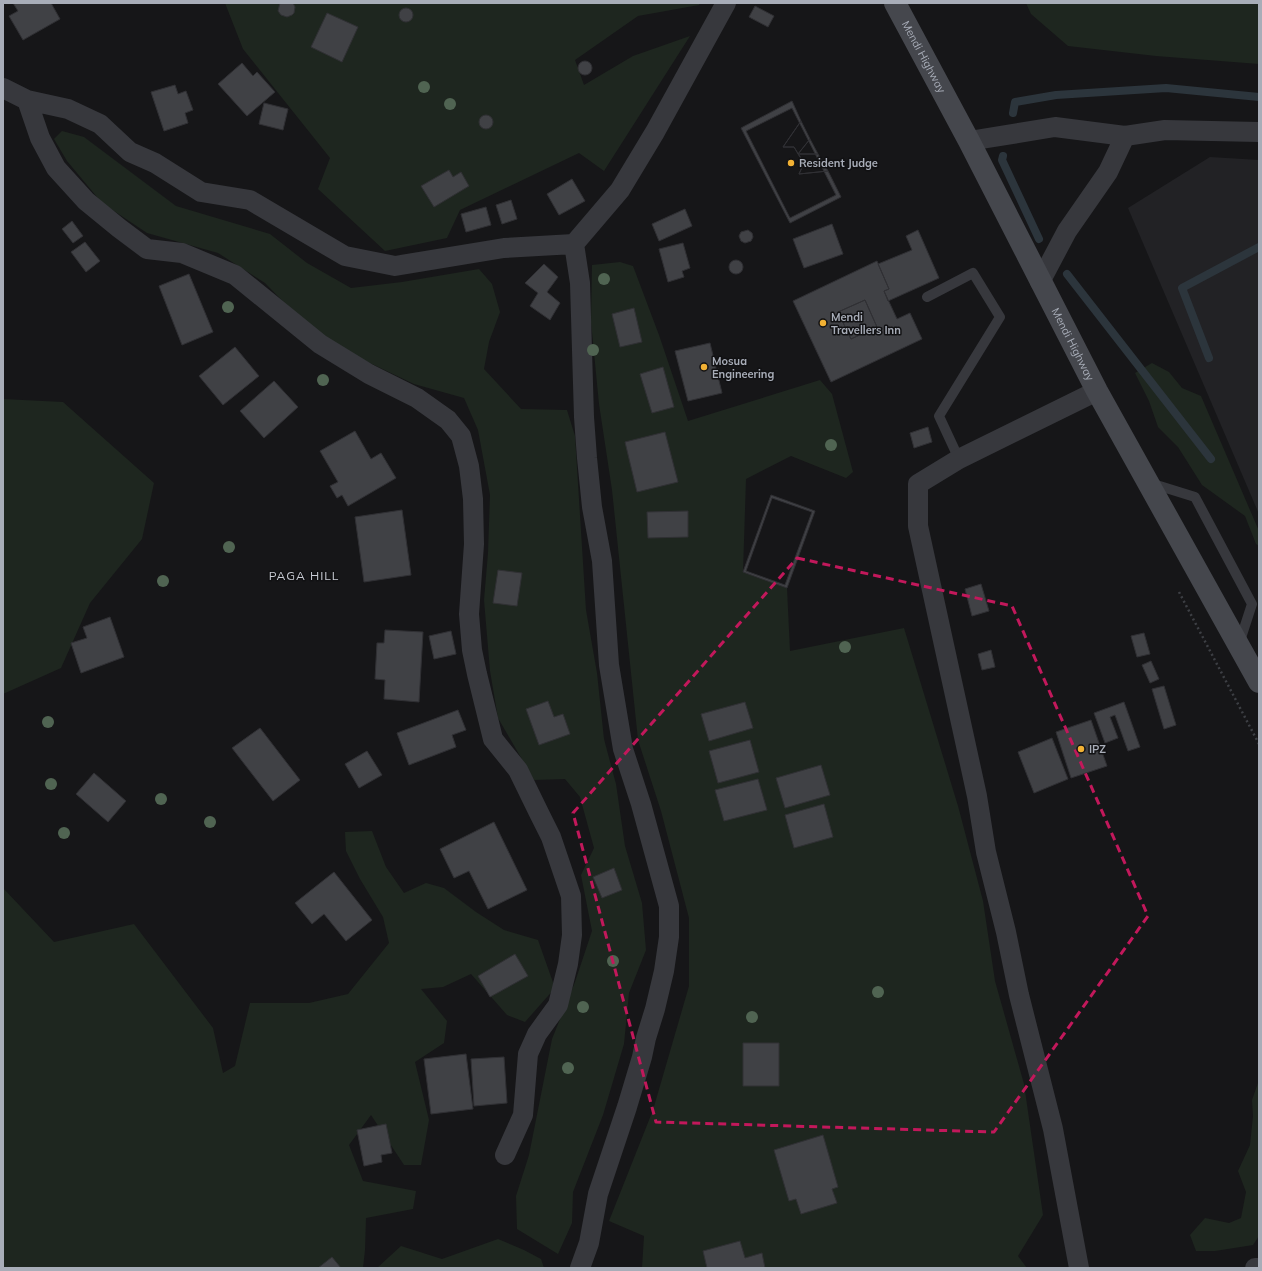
<svg xmlns="http://www.w3.org/2000/svg" width="1262" height="1271" font-family="Mulish,sans-serif">
<style>
.built{fill:#222225}
.green{fill:#1e261f}
.lines{fill:none;stroke-linecap:round;stroke-linejoin:round}
.stream{stroke:#2c353c;stroke-width:8}
.building{fill:#404145;stroke:#303034;fill-rule:evenodd}
.path{stroke:#3d3f44;stroke-width:2.5;stroke-dasharray:2 3;stroke-linecap:butt}
.lane{stroke:#37383d;stroke-width:10}
.street{stroke:#37383d;stroke-width:20}
.secondary{stroke:#45474d;stroke-width:22}
.tree{fill:#506452}
.marked{fill:none;stroke:#c2185b;stroke-width:3;stroke-dasharray:8 5;stroke-linejoin:round}
.poi-dot{fill:#f2b134;stroke:#111113;stroke-width:1.5}
.labels{text-anchor:middle;dominant-baseline:central;stroke-width:3;stroke-linejoin:round;paint-order:stroke}
.street-label{font-size:11px;fill:#a8adb8;stroke:#111113}
.poi-label{font-size:11px;font-weight:bold;fill:#a8adb8;stroke:#111113;text-anchor:start}
.neighbourhood-label{font-size:12px;letter-spacing:1px;fill:#c9ccd4;stroke:#111113}
</style>
<rect width="100%" height="100%" fill="#161618"/>
<path class="built" d="M1210,157L1259,160V514L1128,208Z"/>
<path class="green" d="M225,3H700L699,5L638,16L575,60L584,85L633,56L690,36L604,171L579,153L460,210L447,238L385,251L318,189L330,158L243,49Z
M1026,3H1259V64L1156,56L1068,46L1031,14Z
M62,131L84,137L176,206L270,234L307,263L351,288L402,282L479,269L492,284L500,312L489,342L484,369L521,409L567,410L575,436L586,610L597,673L604,739L616,784L625,846L642,903L646,950L629,993L624,1044L603,1115L573,1192L572,1223L558,1254L517,1229L516,1196L529,1155L552,1039L575,982L592,931L581,875L594,848L580,797L565,779L534,780L498,718L490,671L484,600L488,553L490,495L478,430L464,398L414,384L351,354L306,325L265,283L218,253L147,233L102,203L67,161L54,139Z
M620,262L633,266L659,335L688,421L820,380L832,394L853,472L846,478L791,456L746,479L743,572L787,588L790,651L904,628L958,806L983,901L995,981L1024,1084L1043,1215L1018,1256L1027,1268H642L644,1236L609,1221L653,1110L689,986V918L661,811L638,740L612,490L599,404L591,322L592,265Z
M1152,363L1169,372L1182,388L1201,396L1259,531V546L1256,544L1245,516L1202,485L1178,447L1158,427L1149,401L1135,373Z
M3,399L63,402L154,483L142,539L90,603L61,668L3,694Z
M372,831L386,867L404,893L426,883L444,888L476,912L504,930L538,940L555,988L525,1022L507,1015L471,974L443,987L421,989L447,1021L444,1043L415,1062L429,1120L421,1165H404L371,1115L349,1145L363,1181L416,1191L413,1209L366,1218L365,1250L363,1268H3V888L54,942L134,924L213,1028L223,1073L235,1066L250,1003H309L348,994L389,943L383,917L360,879L346,851L345,832Z
M1259,1080V1236L1253,1245L1215,1251H1196L1190,1235L1205,1218L1229,1223L1241,1218L1246,1192L1238,1171L1250,1145L1253,1116L1252,1100Z
M498,1239L524,1250L541,1259L544,1268H377L401,1246L442,1259Z"/>
<g class="lines">
<path class="stream" d="M1013,113L1015,102L1056,95L1166,88L1259,97
M1003,156L1002,160L1039,239
M1067,274L1211,459
M1209,358L1182,288L1259,247"/>
</g>
<path class="building" d="M13,3H51L60,19L23,40L9,16L18,11Z
M280,3H293L295,7L294,13L292,15L287,17L281,15L278,11Z
M755,6L774,16L768,27L749,17Z
M399 15a7 7 0 1 1 14 0a7 7 0 1 1-14 0Z
M327,13L358,27L342,62L311,47Z
M578 68a7 7 0 1 1 14 0a7 7 0 1 1-14 0Z
M242,63L253,76L257,72L275,92L247,116L218,84Z
M175,85L178,94L186,91L193,110L185,113L188,123L164,131L151,92Z
M792,101L801,121L783,147H794L804,163L799,174L828,171L841,197L790,223L741,128Z
M264,103L288,109L283,130L259,124Z
M792,108L836,195L790,218L746,131Z
M479 122a7 7 0 1 1 14 0a7 7 0 1 1-14 0Z
M801,121L810,139L798,154L794,147H783Z
M810,139L818,154H798Z
M798,154H818L828,171L799,174L804,163Z
M449,170L453,177L461,172L469,186L434,207L421,186Z
M572,179L585,201L559,215L547,194Z
M511,200L517,219L502,224L496,205Z
M486,207L491,225L466,232L461,214Z
M685,209L692,226L659,241L652,224Z
M72,221L83,236L73,243L62,229Z
M832,224L843,254L804,268L793,239Z
M748,230L752,233L753,237L751,241L745,243L741,241L739,236L741,232Z
M918,230L939,278L888,301L884,291L889,289L878,264L912,250L906,236Z
M85,242L100,261L86,272L71,252Z
M683,243L690,268L682,271L684,277L668,282L659,249Z
M729 267a7 7 0 1 1 14 0a7 7 0 1 1-14 0Z
M877,261L889,289L884,291L897,319L910,313L922,339L831,382L793,301ZM865,300L877,327L851,339L838,312Z
M544,264L558,277L547,292L560,303L550,320L530,306L538,293L525,283Z
M189,274L213,332L182,345L159,286Z
M865,300L877,327L851,339L838,312Z
M634,308L642,342L620,347L612,314Z
M710,343L722,393L688,401L675,351Z
M235,347L259,376L223,405L199,376Z
M663,367L674,407L652,413L640,374Z
M274,381L298,407L264,438L240,411Z
M928,427L932,442L914,448L910,433Z
M355,431L371,459L381,453L396,478L348,506L342,495L337,498L330,486L338,482L320,451Z
M665,432L678,482L637,492L625,442Z
M771,495L815,511L787,588L743,572Z
M772,498L812,512L785,585L746,571Z
M402,510L411,575L364,582L355,517Z
M688,511V537L648,538L647,512Z
M498,570L522,573L517,606L493,603Z
M981,584L989,611L972,616L965,589Z
M110,617L124,657L81,673L71,643L87,638L83,627Z
M385,630L423,632L419,702L384,699L385,680L375,679L377,643H384Z
M451,631L456,654L434,659L429,636Z
M1144,633L1150,654L1137,657L1131,636Z
M991,650L995,667L982,670L978,654Z
M1151,661L1159,679L1150,683L1142,665Z
M1164,686L1176,725L1164,729L1152,689Z
M548,701L554,717L563,714L570,734L539,745L526,709Z
M745,702L753,728L709,741L701,714Z
M1124,702L1140,747L1128,751L1115,715L1110,717L1118,738L1105,743L1094,713Z
M458,710L466,730L452,735L456,747L409,765L397,733Z
M1091,720L1107,766L1071,778L1056,732Z
M260,728L300,780L273,801L232,748Z
M1052,738L1068,779L1034,793L1018,752Z
M750,740L759,772L718,783L709,751Z
M367,751L382,775L359,788L345,764Z
M821,765L830,795L785,808L776,778Z
M94,773L126,801L108,822L76,794Z
M758,779L767,810L724,821L715,790Z
M824,804L833,837L794,848L785,815Z
M494,822L527,890L488,909L469,871L454,878L440,849Z
M614,868L622,890L602,898L593,877Z
M334,872L372,920L346,941L324,914L312,924L295,903Z
M515,954L528,976L490,997L478,976Z
M743,1043H779V1086H743Z
M466,1054L473,1109L431,1114L424,1059Z
M504,1057L507,1103L474,1106L471,1059Z
M386,1124L392,1153L381,1155L382,1162L364,1166L357,1130Z
M823,1135L838,1187L832,1189L837,1203L801,1214L796,1199L789,1201L774,1150Z
M740,1241L745,1258L762,1253L765,1268H707L703,1251Z
M332,1257L341,1268H318Z"/>
<g class="lines">
<path class="path" d="M716,364L719,374
M1179,592L1259,744"/>
<path class="lane" d="M927,297L973,273L1000,317L939,416L959,459
M1150,483L1195,497L1252,604L1239,644"/>
<path class="street" d="M3,88L27,100L68,109L100,124L130,152L155,163L201,192L250,200L345,256L395,266L504,248L574,244L620,190L655,132L726,3
M27,100L40,138L56,168L86,201L119,228L147,249L182,253L235,275L320,344L369,374L417,398L448,420L461,436L469,466L473,499L474,544L469,614L472,650L477,674L493,739L518,770L539,813L551,837L571,896L572,935L568,964L558,1005L537,1034L528,1054L523,1115L505,1155
M969,141L1055,127L1125,136L1165,130L1259,132
M574,244L580,283L584,417L587,458L592,507L602,561L609,665L623,749L641,804L669,906V937L664,971L655,1009L646,1038L642,1057L627,1107L598,1194L589,1243L580,1268
M1040,282L1067,231L1108,172L1125,136
M1079,1268L1053,1129L1019,995L1006,932L986,852L977,796L918,526V484L959,459L1097,391
M1255,1268H1259"/>
<path class="secondary" id="s1" d="M895,3L969,141L1097,391L1259,682"/>
</g>
<g class="tree">
<circle cx="424" cy="87" r="6"/>
<circle cx="450" cy="104" r="6"/>
<circle cx="604" cy="279" r="6"/>
<circle cx="228" cy="307" r="6"/>
<circle cx="593" cy="350" r="6"/>
<circle cx="323" cy="380" r="6"/>
<circle cx="831" cy="445" r="6"/>
<circle cx="229" cy="547" r="6"/>
<circle cx="163" cy="581" r="6"/>
<circle cx="845" cy="647" r="6"/>
<circle cx="48" cy="722" r="6"/>
<circle cx="51" cy="784" r="6"/>
<circle cx="161" cy="799" r="6"/>
<circle cx="210" cy="822" r="6"/>
<circle cx="64" cy="833" r="6"/>
<circle cx="613" cy="961" r="6"/>
<circle cx="878" cy="992" r="6"/>
<circle cx="583" cy="1007" r="6"/>
<circle cx="752" cy="1017" r="6"/>
<circle cx="568" cy="1068" r="6"/>
</g>
<path class="marked" d="M797,558L1012,606L1148,916L994,1132L656,1122L573,813Z"/>
<g class="poi-dot">
<circle cx="791" cy="163" r="4"/>
<circle cx="823" cy="323" r="4"/>
<circle cx="704" cy="367" r="4"/>
<circle cx="1081" cy="749" r="4"/>
</g>
<g class="labels">
<g class="street-label">
<text stroke="none"><textPath href="#s1" startOffset="61">Mendi Highway</textPath></text>
<text stroke="none"><textPath href="#s1" startOffset="385">Mendi Highway</textPath></text>
</g>
<g class="poi-label">
<text x="799" y="163">Resident Judge</text>
<text x="831" y="317">Mendi<tspan x="831" dy="13">Travellers Inn</tspan></text>
<text x="712" y="361">Mosua<tspan x="712" dy="13">Engineering</tspan></text>
<text x="1089" y="749">IPZ</text>
</g>
<g class="neighbourhood-label">
<text x="304" y="575">PAGA HILL</text>
</g>
</g>
<rect width="1262" height="1271" fill="none" stroke="#a8adb8" stroke-width="8"/>
</svg>
